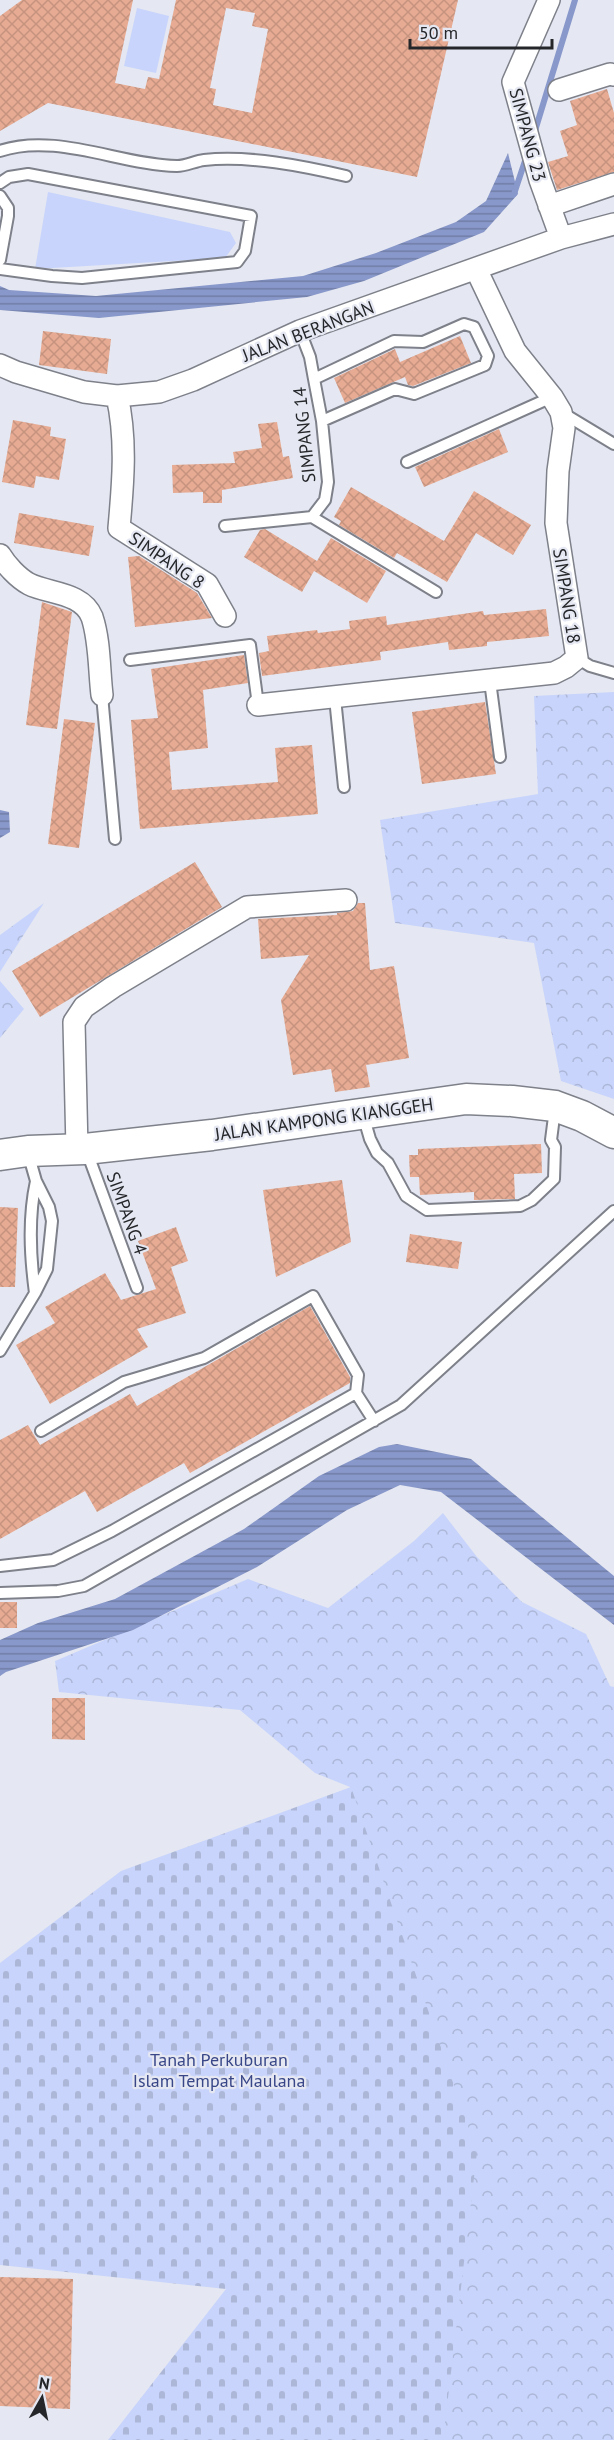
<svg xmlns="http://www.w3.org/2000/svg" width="614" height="2440" font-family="'PT Sans',sans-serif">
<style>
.forest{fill:url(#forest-crowns)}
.cemetery{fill:url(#cemetery-stones)}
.park{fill:#c8d4fb}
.water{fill:url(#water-rules)}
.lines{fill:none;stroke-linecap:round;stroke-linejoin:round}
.stream{stroke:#8998cb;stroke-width:6}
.building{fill:url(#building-cross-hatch);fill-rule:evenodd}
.lane-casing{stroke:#7e818a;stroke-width:14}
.street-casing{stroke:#7e818a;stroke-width:24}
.secondary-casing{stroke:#7e818a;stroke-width:33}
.lane{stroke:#fff;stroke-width:10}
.street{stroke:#fff;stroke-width:21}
.secondary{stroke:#fff;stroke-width:30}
.labels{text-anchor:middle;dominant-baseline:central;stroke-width:4.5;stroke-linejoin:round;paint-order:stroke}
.street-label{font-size:18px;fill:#25262a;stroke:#e5e8f2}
.park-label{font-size:18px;fill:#394788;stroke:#e5e8f2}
</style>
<defs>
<pattern id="forest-crowns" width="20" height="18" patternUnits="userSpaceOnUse" patternTransform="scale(1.5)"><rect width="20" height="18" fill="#c8d4fb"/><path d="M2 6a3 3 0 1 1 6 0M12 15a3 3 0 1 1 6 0" fill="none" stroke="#acb6d7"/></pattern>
<pattern id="cemetery-stones" width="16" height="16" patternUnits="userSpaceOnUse" patternTransform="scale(1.5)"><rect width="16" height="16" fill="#c8d4fb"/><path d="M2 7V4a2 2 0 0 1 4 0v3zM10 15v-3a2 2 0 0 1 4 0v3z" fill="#acb6d7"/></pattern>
<pattern id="water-rules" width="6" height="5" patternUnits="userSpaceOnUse" patternTransform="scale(1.5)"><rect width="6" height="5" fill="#8998cb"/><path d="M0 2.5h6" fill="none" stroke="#707ca5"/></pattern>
<pattern id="building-cross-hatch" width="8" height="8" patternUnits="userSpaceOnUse" patternTransform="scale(1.5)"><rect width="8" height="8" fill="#e7ab93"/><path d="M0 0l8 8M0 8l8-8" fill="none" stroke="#c6937f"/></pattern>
</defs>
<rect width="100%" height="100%" fill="#e5e8f2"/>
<path class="forest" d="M614,692V1099L561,1081L534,943L395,923L380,820L538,794L534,696Z
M44,903L0,972V935Z
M0,981L24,1009L0,1038Z
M443,1513L477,1557L522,1602L586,1634L610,1686L614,1687V2440H149L330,2336L350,1787L315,1773L240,1710L59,1692L55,1661L248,1579L328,1608L414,1541Z"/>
<path class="cemetery" d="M351,1787L477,2152L443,2440H108L226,2289L0,2265V1963L121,1871Z"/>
<path class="park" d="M137,8L169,16L156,73L124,66Z
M48,192L230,232L236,243L225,258L35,269Z"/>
<path class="water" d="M508,153L518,194L484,232L364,281L307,297L99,318L0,310V286L9,290L96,296L303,276L376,253L456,222L486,201Z
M0,810L9,812L10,832L0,838Z
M397,1444L471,1459L614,1576V1625L441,1492L400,1485L347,1510L257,1567L133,1630L6,1672L0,1676V1640L38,1623L115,1599L244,1529L319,1476L379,1447Z"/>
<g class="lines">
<path class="stream" d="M534,134L575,0
M514,194L527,155"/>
</g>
<path class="building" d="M22,0H133L115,83L145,89L148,77L159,79L176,0H458L417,177L48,103L0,131V16ZM226,8L255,13L252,26L268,29L252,113L213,105L216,89L210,88Z
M607,89L614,113V172L557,190L548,162L568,156L560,131L577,125L570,101Z
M43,331L111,339L107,374L39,365Z
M460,336L471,363L413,386L408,385L405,377L345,403L334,378L395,349L400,362Z
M13,420L51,427L50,436L66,439L59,480L36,476L34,488L2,482Z
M277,422L283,457L289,456L293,478L222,490V503H203V492L173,493L172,465L235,463L233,452L262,448L258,424Z
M499,429L508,452L424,487L415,467Z
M351,487L444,541L474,491L531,525L513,555L476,533L447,582L397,553L394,558L339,525L341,521L334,517Z
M19,513L94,526L89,556L14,543Z
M265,529L317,561L331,538L386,571L367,603L314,571L302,592L244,557L260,530Z
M139,556L197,593L212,618L135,627L128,557Z
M42,602L72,612L57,729L26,725Z
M546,609L549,636L487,642V646L449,650L448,642L380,652L381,660L262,676L259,653L269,651L267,636L317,630L318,633L350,629L349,621L386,616L387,625L483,611L484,615Z
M244,655L248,683L203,690L208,748L169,752L172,790L278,782L275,748L312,745L318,814L140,829L131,720L158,718L151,669Z
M485,702L496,774L422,784L412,712Z
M64,719L95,723L79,848L48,844Z
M195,862L222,907L40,1017L12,971Z
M358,903H365L370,970L394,966L409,1058L366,1065L370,1087L335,1092L331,1069L293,1075L281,1000L309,955L261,959L258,919L337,915V913L353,911Z
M541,1144L542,1173L514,1174L515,1199L474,1200V1192L420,1195L419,1177H410L409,1155H418V1149Z
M342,1180L351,1242L276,1277L263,1190Z
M0,1207L18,1208L15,1287H0Z
M176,1227L188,1261L171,1267L186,1313L137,1329L148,1347L50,1404L16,1345L55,1323L45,1307L105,1273L121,1300L156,1289L138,1241Z
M410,1234L462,1242L458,1269L406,1262Z
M310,1306L350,1377V1383L190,1473L184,1463L97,1512L85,1491L0,1539V1440L28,1425L40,1445L130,1394L137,1406Z
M0,1602H17V1628H0Z
M52,1698H85V1740L52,1739Z
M0,2277L73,2279L70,2409L0,2406Z"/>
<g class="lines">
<defs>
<path id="lane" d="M0,151C55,132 121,165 177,166C186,166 195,161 204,160C248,155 303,166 346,176
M0,183L9,177L28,174L251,216L245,251L237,262L82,278L52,276L0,269
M0,196L8,208V216L0,260
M314,379L394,341L423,342L464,324L474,327L488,356L485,365L414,394L395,389L322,421
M561,412L614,444
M407,462L552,397
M312,517L436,592
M225,526L312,517L325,500L328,482L322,421L314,379L310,357L300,331
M577,658L590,666L614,673
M130,660L250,645L258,705
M490,681L500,757
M102,695L115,839
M335,698L344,787
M363,1115L370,1139L377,1153L388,1163L406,1196L427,1210L520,1206L532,1200L554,1179L555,1147L551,1140L555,1109
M87,1152L137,1288
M35,1293C30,1255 28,1218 36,1181
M0,1351L35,1293L47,1269L52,1221L49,1207L36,1181L28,1153
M41,1431L124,1382L204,1358L313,1296L358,1375L356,1393L374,1421
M0,1566L53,1560L112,1531L356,1393
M0,1593L58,1591L84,1586L401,1405L614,1211"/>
<path id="street" d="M549,0L513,82L540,180L561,238
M559,90L610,74L614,75
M549,206L614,184
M0,365L16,372L84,392L117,396L159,392L193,380L300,331L561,238L614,224
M117,396C127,439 123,484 119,528L207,584L225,616
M0,555C6,565 18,578 29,584C49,594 82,592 92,617C100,641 99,670 102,695
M258,705L554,673L566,667L577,658L556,523L558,471L564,428L561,412L552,397L515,351L476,269
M77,1149L74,1022L84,1007L113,987L247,907L346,900"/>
<path id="secondary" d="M0,1155L28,1151L85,1149L212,1135L466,1099L512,1101L555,1106L582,1116L614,1133"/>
</defs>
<use href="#lane" class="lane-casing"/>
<use href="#street" class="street-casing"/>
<use href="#secondary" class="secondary-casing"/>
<use href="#lane" class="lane"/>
<use href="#street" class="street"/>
<use href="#secondary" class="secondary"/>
</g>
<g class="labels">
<g class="street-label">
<text transform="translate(528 135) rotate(75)">SIMPANG 23</text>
<text transform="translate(308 331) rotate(-21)">JALAN BERANGAN</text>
<text transform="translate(304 435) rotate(-96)">SIMPANG 14</text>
<text transform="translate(167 560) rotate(34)">SIMPANG 8</text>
<text transform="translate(567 596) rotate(81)">SIMPANG 18</text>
<text transform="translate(324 1119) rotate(-8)">JALAN KAMPONG KIANGGEH</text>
<text transform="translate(127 1213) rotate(70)">SIMPANG 4</text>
</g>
<g class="park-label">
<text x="219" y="2059">Tanah Perkuburan<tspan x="219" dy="21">Islam Tempat Maulana</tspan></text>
</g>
</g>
<g transform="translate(42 2398) rotate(9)" stroke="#e5e8f2" stroke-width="4.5" paint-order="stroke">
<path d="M0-4.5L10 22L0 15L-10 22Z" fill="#25262a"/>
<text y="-9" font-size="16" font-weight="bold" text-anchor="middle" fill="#25262a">N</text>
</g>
<path d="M410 39v9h142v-9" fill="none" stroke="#25262a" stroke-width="3"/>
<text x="419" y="39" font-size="18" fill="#25262a" stroke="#e5e8f2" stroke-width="4.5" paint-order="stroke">50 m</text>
</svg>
